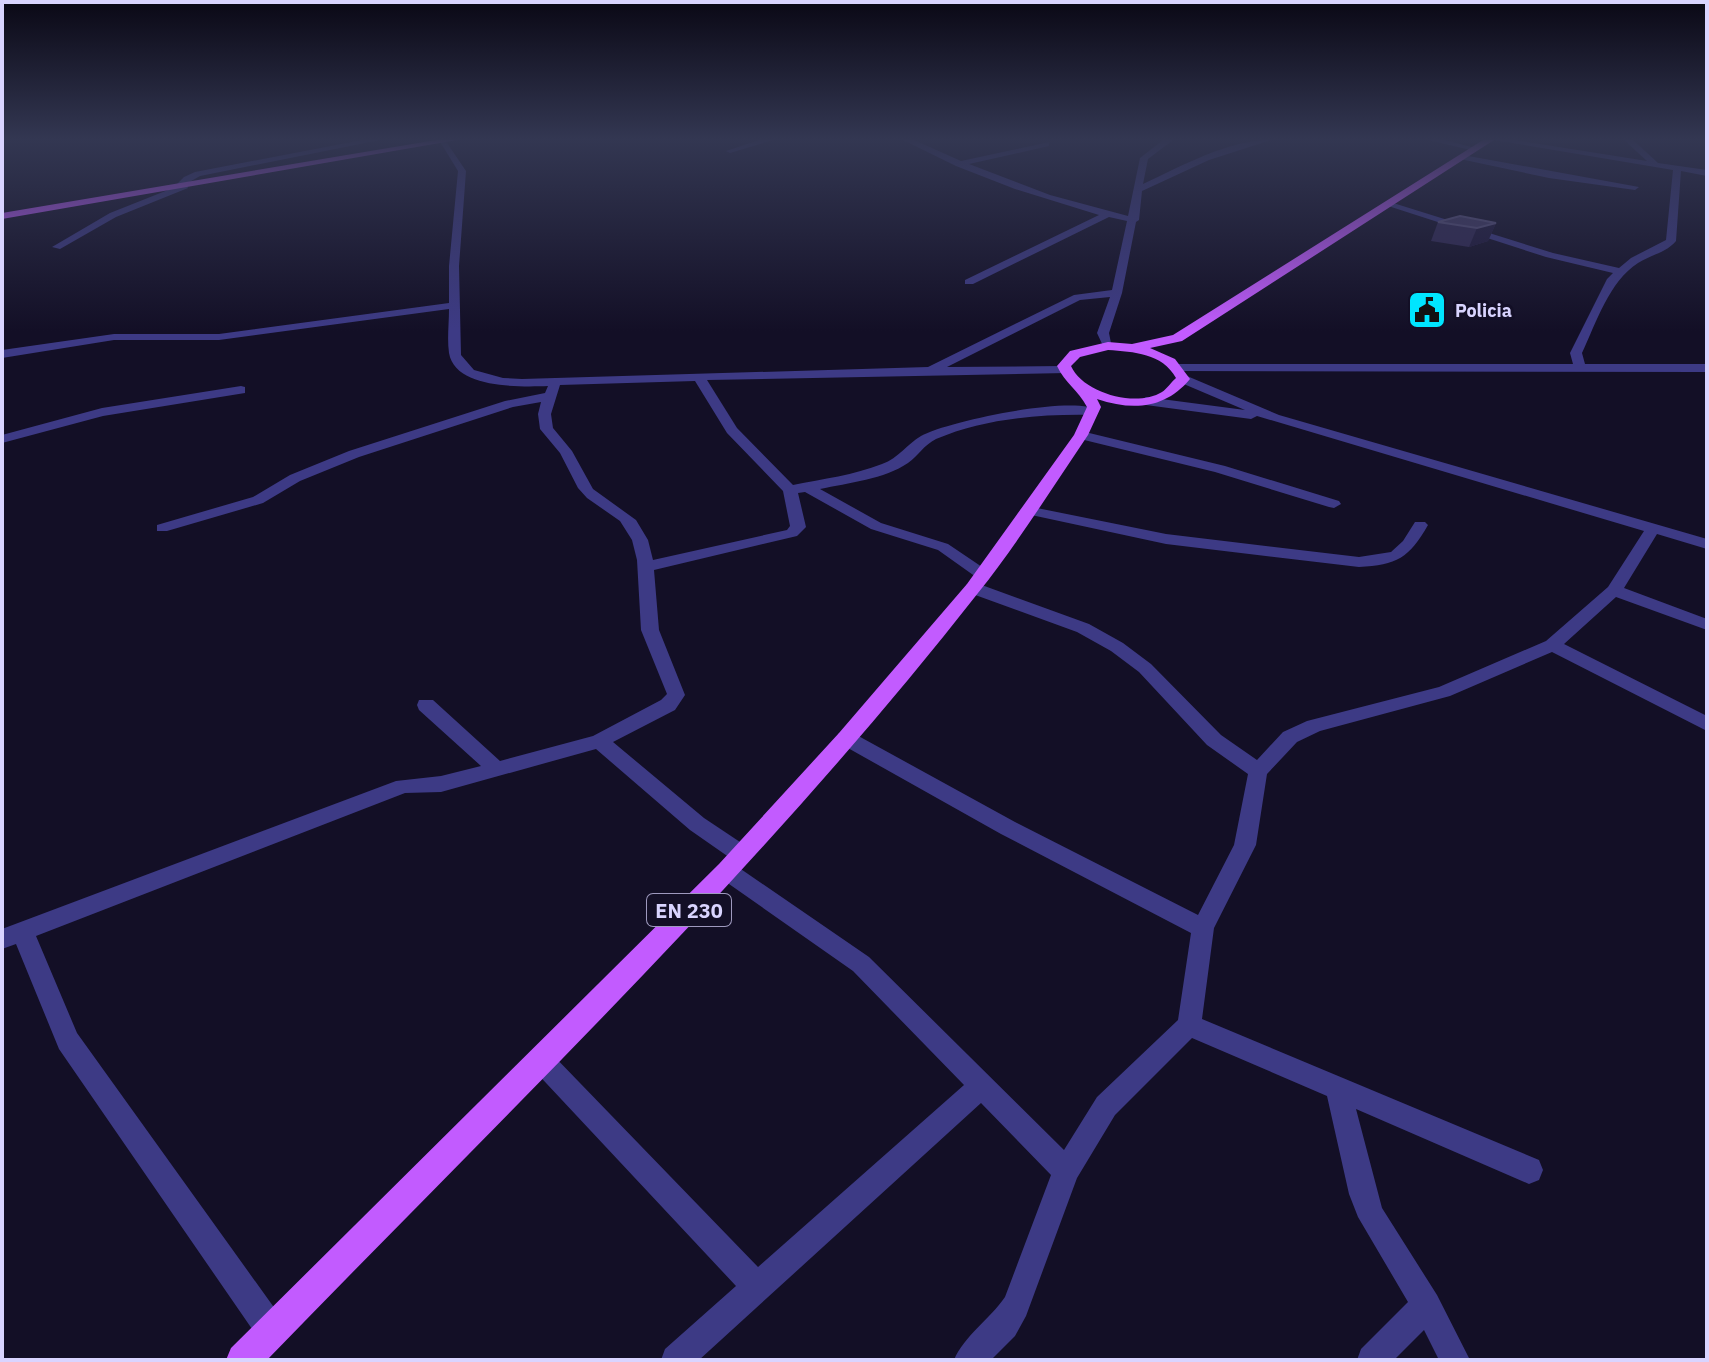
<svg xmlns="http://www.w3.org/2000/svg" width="1709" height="1362" font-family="'IBM Plex Sans',sans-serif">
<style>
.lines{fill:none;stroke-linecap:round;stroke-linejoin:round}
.minor{fill:#3d3a85;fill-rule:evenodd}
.major{fill:#c25bff;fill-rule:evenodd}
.wall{fill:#312854}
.shaded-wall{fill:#1d163a}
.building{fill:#433a66;stroke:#5a527e;stroke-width:2}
.labels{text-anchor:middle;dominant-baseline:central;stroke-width:6;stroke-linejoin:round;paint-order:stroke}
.far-poi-label{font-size:18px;font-weight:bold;fill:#d9d4ff;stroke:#130f26;text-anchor:start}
.shield{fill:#130f26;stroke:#9e99be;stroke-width:2}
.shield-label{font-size:20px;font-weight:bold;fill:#d9d4ff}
</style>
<rect width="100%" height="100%" fill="#130f26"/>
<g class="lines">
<path class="minor" d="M362,140H380L200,176L186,184L188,188L116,217L60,249L52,247L110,213L173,188L184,177L195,172Z
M439,140H445L466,171L459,266L461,355L474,370L503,378L522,379L928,367L1074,295L1112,290L1127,221L1109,217L973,284H965V280L1099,215L1015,189L956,166L903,140H914L961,161L1049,142V146L969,164L1050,195L1128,216L1140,158L1163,140H1173L1148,159L1143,184C1182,166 1227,140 1271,140L1209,160L1142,191L1139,220L1136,222L1122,293L1109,333L1112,348H1104L1097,333L1110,297L1080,300L947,367L1063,366L1069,370L1067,373L707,380L737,428L793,485C823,479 854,475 882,464C899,458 907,444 921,436C948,421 1077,394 1099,411L1093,415C1041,414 985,418 936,439C924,445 919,455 908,463C885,479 848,483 820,489L881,523L948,544L988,571L990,574L988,577H976L938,550L871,529L805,492L798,493L806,527L797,536L654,570L659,630L685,695L675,710L613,742L704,818L749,848L752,854L749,860L741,863L733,860L690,830L596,749L441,792L405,793L36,936L77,1033L283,1320L287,1331L283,1342L272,1346L261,1342L59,1049L16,944L2,949V929L396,781L441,776L481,766L419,710L417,705L419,700H433L500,761L593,736L661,700L667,694L641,630L637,560L632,540L620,521L587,498L578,488L560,453L540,429L538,414L541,402L513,407L359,457L300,481L263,503L167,531H157V525L253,497L290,475L349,451L505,401L545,393L548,386C521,387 455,389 449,353C447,339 449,323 449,309L219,340H114L2,358V350L114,334H219L449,303V266L458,171ZM695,381L727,433L783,491L790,526L787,530L653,560L648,540L636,520L593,489L572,451L553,428L551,414L560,385Z
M759,140H773L730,153L726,151Z
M1428,140H1445L1479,149L1475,151Z
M1494,140H1515L1647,161L1624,140H1633L1658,163L1707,170V176L1681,171L1676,241C1666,253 1650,255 1638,263C1609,282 1597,321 1582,353L1585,364H1707V372L1175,371V365L1179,364H1573L1570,353L1607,279L1613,273L1546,257L1382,204L1390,202L1553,253L1619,268L1631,258L1666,240L1673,170Z
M1463,155L1639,187L1635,190L1549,178L1460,159Z
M1179,376H1187L1279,415L1707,539V549L1657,534L1624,588L1707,619V630L1616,597L1564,644L1707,716V731L1552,652L1450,696L1320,731L1297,742L1267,774L1256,845L1214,928L1202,1019L1539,1160L1543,1170L1539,1180L1529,1184L1356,1109L1382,1208L1437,1295L1470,1360H1439L1424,1330L1394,1360H1357L1361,1349L1408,1302L1358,1217L1349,1194L1327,1096L1192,1038L1115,1115L1077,1178L1026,1316L1015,1336L991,1360H954C964,1336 990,1319 1005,1297L1051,1175L981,1103L699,1360H661L665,1349L736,1286L532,1068L528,1060L532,1052L541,1048L550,1052L758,1267L964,1085L853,971L719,877L716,871L719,865L727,862L735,865L869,957L1064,1150L1097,1097L1178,1020L1191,933L1001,834L839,743L836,738L839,733H853L1015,822L1198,915L1234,845L1248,774L1207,745L1139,672L1111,651L1077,632L967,592L965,588L967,584H979L1089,624L1123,643L1151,664L1221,735L1257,760L1283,732L1307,721L1439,687L1546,641L1608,587L1644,531L1257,416L1251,419L1146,405L1140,401L1146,397L1245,410L1179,382Z
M241,386L245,387V393L103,416L2,443V435L102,408Z
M1081,431L1225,466L1339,501L1341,504L1334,508L1329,507L1215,472L1076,438V432Z
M1027,506L1166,534L1359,557L1391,552L1403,541L1415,522H1425L1428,525C1409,558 1397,565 1359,567L1166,544L1022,513L1020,510Z"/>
<path class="major" d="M436,140H457L2,219V213Z
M1483,140H1494L1182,341L1150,348L1175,359L1190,379C1165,409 1133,411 1097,399L1101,407L1088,435C1052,488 1018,543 978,593C763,868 509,1110 267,1360H226L231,1348L719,864L839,733L967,584L1074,435L1087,407C1078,390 1065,383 1057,366L1070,351L1108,342L1132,344L1173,335ZM1108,350C1134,352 1162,353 1176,378C1171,382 1167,389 1162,392C1136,408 1083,393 1071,366L1080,357Z"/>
</g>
<path class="wall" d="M1438,222L1496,223L1488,241L1469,247L1431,241Z"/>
<path class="shaded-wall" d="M1496,223L1488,241L1469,247L1477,228Z"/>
<path class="building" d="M1460,216L1496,223L1477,228L1438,222Z"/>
<linearGradient id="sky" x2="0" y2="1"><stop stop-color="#0a0815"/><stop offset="0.42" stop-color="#333752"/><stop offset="1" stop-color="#333752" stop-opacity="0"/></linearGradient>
<rect width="1709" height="331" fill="url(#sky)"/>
<defs>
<symbol id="civic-square" viewBox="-11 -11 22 22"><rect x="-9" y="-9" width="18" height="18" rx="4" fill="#00e5ff" stroke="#130f26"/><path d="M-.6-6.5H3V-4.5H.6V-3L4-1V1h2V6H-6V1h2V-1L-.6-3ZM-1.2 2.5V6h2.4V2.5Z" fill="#111"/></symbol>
</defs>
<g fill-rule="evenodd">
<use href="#civic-square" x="1405" y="288" width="44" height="44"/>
</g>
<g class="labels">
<g class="far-poi-label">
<text x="1455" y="310">Policia</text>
</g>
<rect class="shield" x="647" y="894" width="84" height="32" rx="6"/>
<g class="shield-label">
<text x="689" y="910">EN 230</text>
</g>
</g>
<rect width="1709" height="1362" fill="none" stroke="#d9d4ff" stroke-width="8"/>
</svg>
